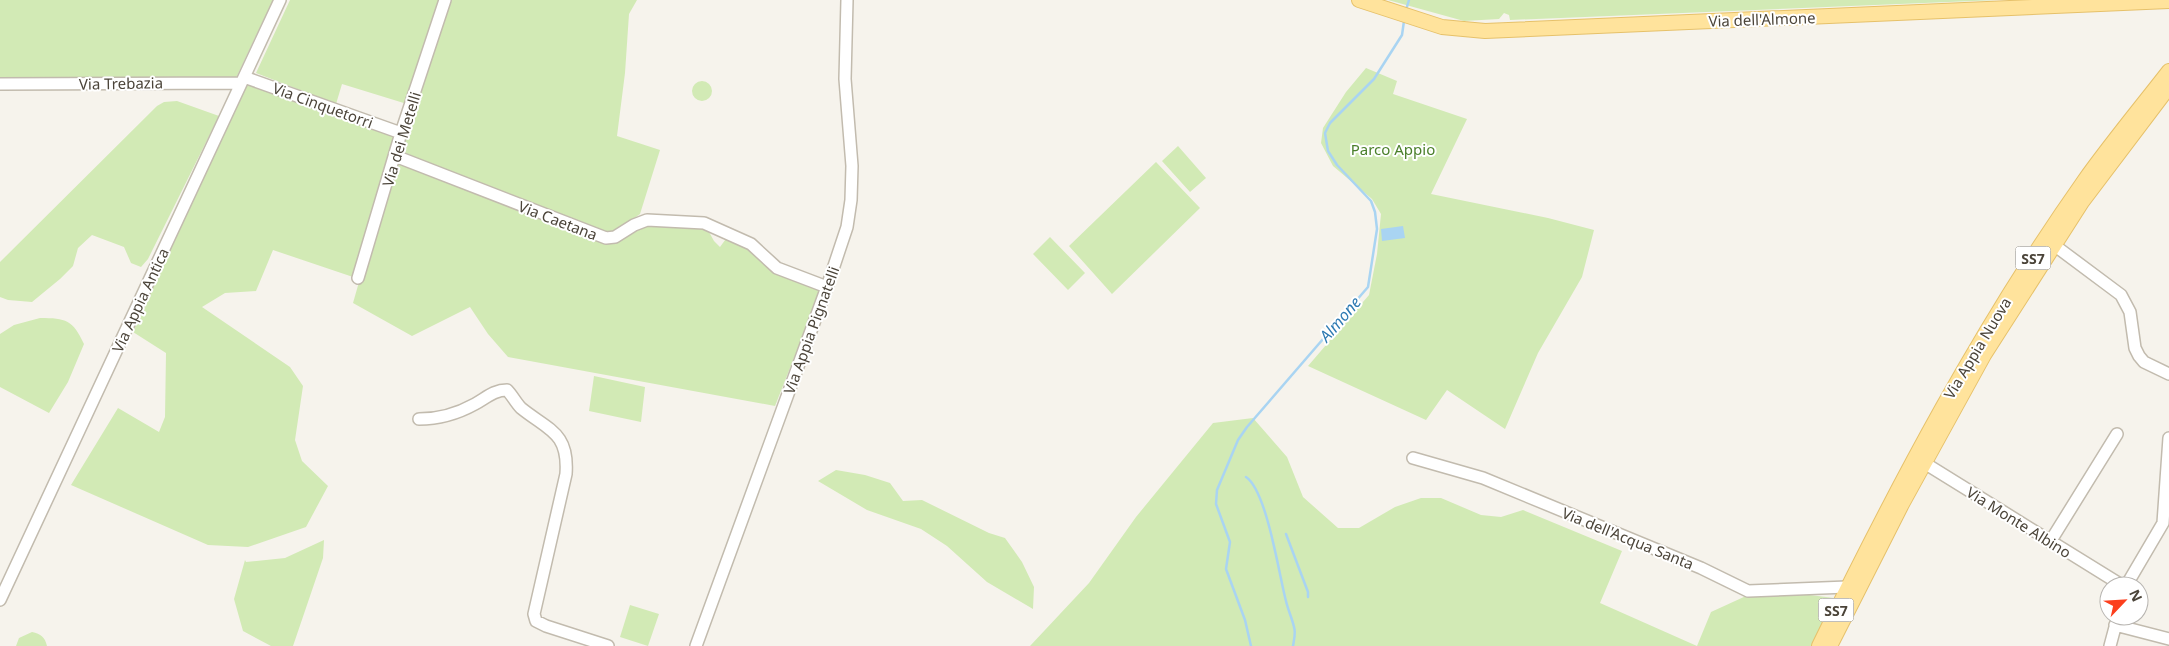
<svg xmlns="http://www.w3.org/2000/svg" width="2169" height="646" font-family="'Noto Sans',sans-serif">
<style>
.green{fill:#d2eab5}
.water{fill:#a9d4f2}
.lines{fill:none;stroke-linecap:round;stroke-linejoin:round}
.stream{stroke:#a9d4f2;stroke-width:2.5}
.minor-casing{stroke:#c2bbae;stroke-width:14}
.major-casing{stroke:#e6c16a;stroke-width:16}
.minor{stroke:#fff;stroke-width:11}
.major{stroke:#ffe39c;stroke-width:14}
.labels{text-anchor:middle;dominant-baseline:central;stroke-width:4;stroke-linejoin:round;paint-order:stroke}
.shield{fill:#fff;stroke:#817c74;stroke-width:1}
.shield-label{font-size:14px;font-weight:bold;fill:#4b4439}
.street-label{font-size:15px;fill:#4b4439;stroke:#fff}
.park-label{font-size:15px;fill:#4a7f2a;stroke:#fff}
.water-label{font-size:16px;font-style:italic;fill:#2e7ab2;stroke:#fff}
</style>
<rect width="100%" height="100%" fill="#f6f3ec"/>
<path class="green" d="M0,0H273L236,78L0,81Z
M290,0H439L407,104L342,84L336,104L256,73Z
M448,0H637L629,14L625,73L617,136L660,150L640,214L609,236L632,226L704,223L714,241L720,247L728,236L756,249L770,266L822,287L775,406L508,357L488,334L470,307L412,336L353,303L395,156Z
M1388,0H1997L1510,20L1509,15L1504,13L1499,19L1464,21Z
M1366,68L1397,81L1393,94L1467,119L1431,194L1548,218L1594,230L1582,277L1538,353L1505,429L1447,390L1426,420L1308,366L1369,295L1377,254L1381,214L1372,199L1333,166L1321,143L1323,128L1346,92Z
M692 91a10 10 0 1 1 20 0a10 10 0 1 1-20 0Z
M247,81L397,136L353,277L273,250L256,291L225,293L202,307L290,367L303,386L295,440L302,461L328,486L306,527L248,547L208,545L71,485L118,408L159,432L165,417L166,353L133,332L144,300Z
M177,101L219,116L148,259L141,267L131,263L124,247L92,235L78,248L73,266L60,279L32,302L8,300L0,297V262L157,106L164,102Z
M1178,146L1206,178L1190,192L1162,161Z
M1156,162L1200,208L1112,294L1069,246Z
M1050,237L1085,273L1068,290L1033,254Z
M40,318C66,318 73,320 84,344L68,382L49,413L0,387V334L14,325Z
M594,376L645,387L641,422L589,411Z
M1253,418L1287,457L1303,497L1338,528H1359L1395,507L1421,498H1441L1481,515L1501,517L1523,510L1622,551L1600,603L1697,646L1711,612L1746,596L1777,591L1834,598L1811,646H1030L1089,583L1136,517L1213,423Z
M836,470L865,475L890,483L903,501L922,500L989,533L1005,538L1022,562L1034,587L1033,609L987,582L947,546L921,529L867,510L818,481Z
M324,540L323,558L293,646H271L243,631L234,599L245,560L246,562L285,558Z
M630,605L659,614L648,646L620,637Z
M32,632C41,634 45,637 47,646H16L19,638Z"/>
<path class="water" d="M1403,226L1405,238L1382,241L1381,229Z"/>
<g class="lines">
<path class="stream" d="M1406,10L1409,0
M1246,477C1267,491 1279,575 1286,601C1288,610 1292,618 1294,627C1296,633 1294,640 1293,646
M1286,534L1308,592V597
M1251,646L1245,620L1226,569L1230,542L1216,504L1217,490L1238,440L1247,427L1368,287L1377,229L1375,212L1371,201L1337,165L1328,151L1325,133L1330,123L1374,79L1402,35L1404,21"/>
<defs>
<path id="minor" d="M244,77L401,133
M0,84L241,83
M395,156L606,238L615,237L634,225L647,220L704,223L751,244L777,268L827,287
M2054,245L2121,295L2130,312L2135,348L2139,356L2144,362L2169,374
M358,278L401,133L445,0
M419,419C440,419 457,414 475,404C486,398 494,390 507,390C512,395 516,403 521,408C548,430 569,432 566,474L534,614L536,621L546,626L608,646
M1413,458L1483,478L1701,568L1748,591L1847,587
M1918,459L2123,586
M2050,542L2117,434
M2126,586L2163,523L2169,438
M0,600L280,0
M2115,625L2169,639
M696,646L827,287L847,227L851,200L852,166L845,79L847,0
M2110,646L2118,616"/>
<path id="major" d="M1359,0L1442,27L1485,31L2169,1
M1819,646C1897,486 1981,327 2084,181C2111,143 2141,107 2169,71
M1830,646L1902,504L1984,355L2082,202L2169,87"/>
</defs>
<use href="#minor" class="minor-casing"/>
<use href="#major" class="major-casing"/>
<use href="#minor" class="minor"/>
<use href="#major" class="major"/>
</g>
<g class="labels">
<g class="shield">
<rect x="2015.5" y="246.5" width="35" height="23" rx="4"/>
<rect x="1818.5" y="598.5" width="35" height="23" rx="4"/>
</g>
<g class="shield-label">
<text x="2033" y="258">SS7</text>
<text x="1836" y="610">SS7</text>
</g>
<g class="street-label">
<text transform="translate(1762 19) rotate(-2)">Via dell'Almone</text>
<text transform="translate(121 83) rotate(-1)">Via Trebazia</text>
<text transform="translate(323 105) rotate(20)">Via Cinquetorri</text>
<text transform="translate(401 139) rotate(-73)">Via dei Metelli</text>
<text transform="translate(558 220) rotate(21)">Via Caetana</text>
<text transform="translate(140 300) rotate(-65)">Via Appia Antica</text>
<text transform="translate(811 330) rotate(-70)">Via Appia Pignatelli</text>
<text transform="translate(1977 348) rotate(-59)">Via Appia Nuova</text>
<text transform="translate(2019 522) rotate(32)">Via Monte Albino</text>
<text transform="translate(1628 538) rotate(22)">Via dell'Acqua Santa</text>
</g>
<g class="park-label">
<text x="1393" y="149">Parco Appio</text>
</g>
<g class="water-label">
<text transform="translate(1340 319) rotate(-49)">Almone</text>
</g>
</g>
<g transform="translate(2124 601) rotate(65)"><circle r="24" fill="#ffffff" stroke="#b7b4b0"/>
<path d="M0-4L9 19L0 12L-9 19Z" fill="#fc3f1d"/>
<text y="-8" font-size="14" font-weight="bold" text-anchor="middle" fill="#4b4439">N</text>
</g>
</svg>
